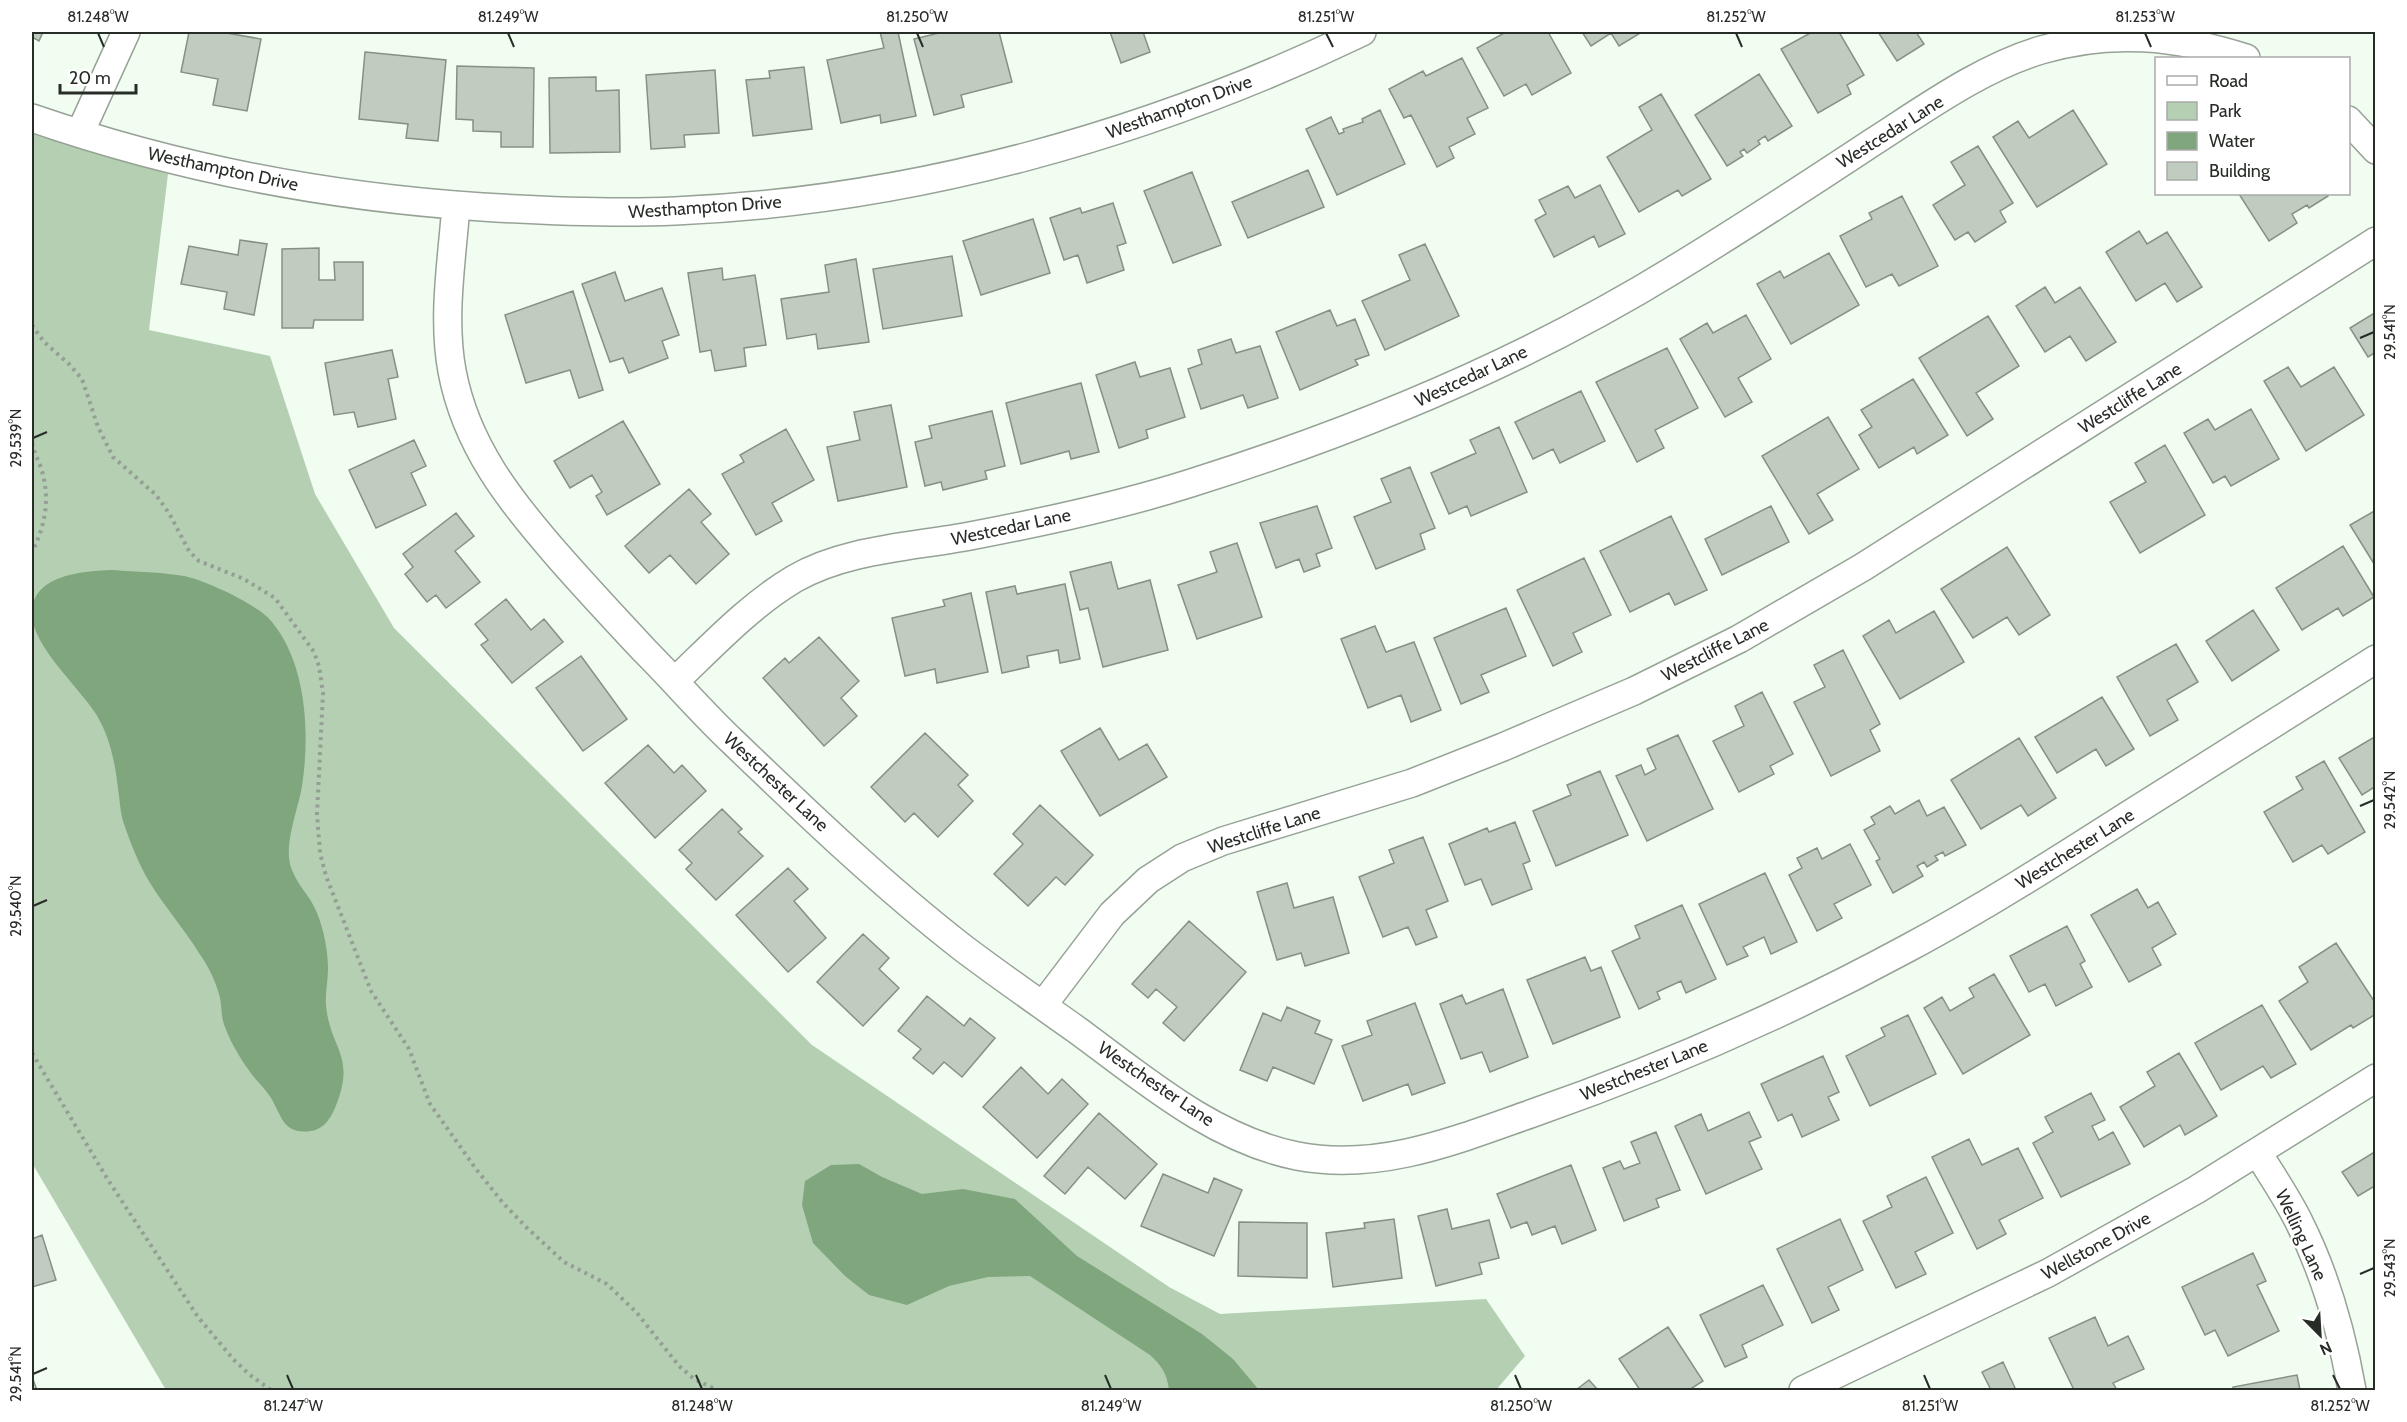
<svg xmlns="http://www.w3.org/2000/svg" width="2407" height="1422" font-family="Cabin,sans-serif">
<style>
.green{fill:#b4cfb2}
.water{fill:#80a67e}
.building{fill:#c0ccbf;stroke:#869185;stroke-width:1.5}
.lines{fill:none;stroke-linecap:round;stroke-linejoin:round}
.minor-casing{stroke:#97a296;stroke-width:30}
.path{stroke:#959e94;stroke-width:4;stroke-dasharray:3 4.5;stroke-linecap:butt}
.minor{stroke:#fff;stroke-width:27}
.ticks{fill:none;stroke:#282c27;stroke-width:2}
.labels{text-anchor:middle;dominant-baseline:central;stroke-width:5;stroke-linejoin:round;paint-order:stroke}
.street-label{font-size:18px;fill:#282c27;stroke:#fff}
.neatline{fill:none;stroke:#282c27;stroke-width:2}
.ticks-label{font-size:15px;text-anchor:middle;fill:#282c27}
</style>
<rect width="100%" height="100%" fill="#f0fdf0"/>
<path class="green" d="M32,134L168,174L149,330L270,356L315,494L394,628L812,1045L1169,1287L1220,1314L1486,1299L1525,1356L1496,1390H166L32,1163Z"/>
<path class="water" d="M113,570C136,572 161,572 184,576C205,580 259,605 272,622C307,665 310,734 302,786C298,811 282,847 292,870C298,886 311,897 317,913C324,930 328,951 328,969C328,981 325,993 326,1005C330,1050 357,1055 335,1108C330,1119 324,1129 311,1131C283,1135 282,1116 271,1098C266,1090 259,1083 253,1076C242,1061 231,1044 225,1027C221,1018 222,1008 220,998C216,982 209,967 199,953C184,929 165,907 150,883C139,865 131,844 124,824C120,813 120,800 118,789C115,762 110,737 96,714C80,688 30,644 32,612C33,574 85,571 113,570Z
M859,1164L882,1177L922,1194L963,1189L1015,1199L1077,1256L1202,1334L1233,1359L1259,1390H1169C1167,1374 1162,1366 1150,1355L1030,1276L988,1277L949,1286L907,1305L869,1295L845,1276L813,1243L802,1205L805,1181L831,1165Z"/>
<path class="building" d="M32,32H43L39,41L32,37Z
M189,32H221L261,39L247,111L213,105L218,79L181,72Z
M880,32H898L916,116L881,123L880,115L841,123L827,60L884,48Z
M943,32H999L1012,82L961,95L964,107L934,115L914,39Z
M1110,32H1143L1150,52L1121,63Z
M1506,32H1548L1571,73L1532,95L1526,84L1504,96L1477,48Z
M1582,32H1642L1619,46L1611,33L1591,46Z
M1812,32H1839L1864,75L1847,85L1851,94L1818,113L1781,49Z
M1878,32H1916L1924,44L1897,61Z
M365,52L446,60L438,141L406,138L408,124L359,119Z
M1462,58L1488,108L1467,118L1475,134L1449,147L1454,158L1437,167L1411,115L1404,118L1389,89L1423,71L1426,76Z
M457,66L534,68L533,147H501V132L473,131V120L456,119Z
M804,67L812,129L753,136L746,80L770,78L769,71Z
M715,70L719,133L684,135L685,147L651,149L646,75Z
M1759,74L1792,126L1768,141L1765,136L1758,141L1760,144L1747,153L1744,149L1740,152L1743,156L1727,166L1695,115Z
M596,77V91L619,90L620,152L550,153L549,78Z
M1661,94L1711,179L1682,196L1678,190L1639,212L1607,157L1652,130L1639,107Z
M1380,110L1405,164L1337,195L1306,129L1331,117L1339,134L1344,132L1343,129L1363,122L1362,119Z
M2073,110L2107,164L2037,207L1993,137L2018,121L2029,138Z
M1978,146L2013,203L2000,211L2006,222L1975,242L1968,232L1955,240L1933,205L1965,185L1951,162Z
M1308,170L1324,207L1248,238L1232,202Z
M1192,172L1221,245L1173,263L1144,191Z
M1600,185L1625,234L1599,247L1594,236L1554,257L1535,220L1546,214L1539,200L1568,186L1575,198Z
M2239,194H2326L2328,196L2309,208L2307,205L2292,214L2297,223L2269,241Z
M1902,196L1938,266L1899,286L1892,274L1866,287L1840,236L1872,219L1869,213Z
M1113,203L1126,243L1117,246L1124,270L1087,283L1078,255L1064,260L1050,218L1080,208L1082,213Z
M1033,219L1050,273L981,295L963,241Z
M2139,231L2147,244L2167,232L2202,287L2177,302L2165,283L2136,301L2106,252Z
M240,240L267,244L254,315L224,309L227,292L181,284L189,246L238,255Z
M1425,244L1459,316L1385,350L1362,301L1410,280L1399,255Z
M319,248V280H335L334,262H363V320H314L313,328H282V249Z
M1829,253L1859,305L1791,344L1757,284L1780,271L1784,278Z
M952,256L962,316L883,329L873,269Z
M856,259L869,342L818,349L816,334L787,339L781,299L829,292L825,265Z
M722,268L723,280L755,275L766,345L744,348L746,366L715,371L711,350L700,352L688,273Z
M615,272L625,301L662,288L679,335L662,341L668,358L629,373L623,358L610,362L582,284Z
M2045,287L2055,303L2080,287L2116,342L2086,361L2070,336L2045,352L2016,306Z
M573,291L603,390L579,398L570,370L526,383L505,315Z
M1330,310L1337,326L1355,319L1369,355L1355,360L1358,365L1300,390L1276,332Z
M2376,312V352L2368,357L2350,328Z
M1746,315L1771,359L1738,378L1752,402L1725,417L1680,339L1707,323L1713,333Z
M1988,316L2019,366L1976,393L1993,419L1967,436L1919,358Z
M1231,339L1236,353L1260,346L1278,398L1248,408L1243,395L1201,409L1188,369L1202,364L1198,350Z
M1667,348L1698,408L1655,430L1664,448L1637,462L1596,382Z
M392,350L398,377L388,379L396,419L358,427L354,412L334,415L325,363Z
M1135,362L1140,377L1170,368L1185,417L1146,430L1148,438L1119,448L1096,375Z
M2288,367L2301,387L2334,367L2364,415L2306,451L2264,381Z
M1913,379L1948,435L1917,454L1914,447L1879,468L1859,435L1872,427L1861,410Z
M1081,383L1099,452L1071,459L1069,451L1021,464L1006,403Z
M1581,391L1605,441L1560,463L1553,449L1533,459L1515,422Z
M891,405L907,487L838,501L827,447L860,440L854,412Z
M2251,409L2279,459L2231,486L2225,476L2213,483L2184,433L2208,419L2215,430Z
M992,411L1005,466L985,471L987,479L943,490L941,482L925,486L915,442L932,438L929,426Z
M1828,417L1859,469L1817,494L1833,520L1809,534L1762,456Z
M623,421L660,484L607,515L596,496L602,492L592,475L570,488L554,461Z
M1499,427L1527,492L1471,516L1467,506L1449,514L1431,473L1476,453L1470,440Z
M786,429L814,480L772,503L782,521L756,535L722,474L744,462L740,455Z
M414,440L426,466L411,473L426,505L376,528L349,470Z
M2165,445L2205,515L2140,553L2110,502L2146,482L2135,463Z
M1410,467L1435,528L1420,534L1425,549L1376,569L1354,517L1391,502L1381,479Z
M689,489L711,514L701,522L729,554L696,584L670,555L649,573L625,546Z
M1317,506L1332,548L1316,554L1320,566L1304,572L1299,559L1276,568L1260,523Z
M1771,506L1789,542L1722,575L1705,539Z
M2376,510V567L2350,525Z
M456,513L474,536L455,551L480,582L446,608L436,595L427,602L405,574L413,567L403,554Z
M1671,516L1707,590L1675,605L1669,593L1630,612L1600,551Z
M1237,543L1262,617L1197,639L1178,585L1217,572L1210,552Z
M2343,546L2374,597L2343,616L2338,608L2302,630L2276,588Z
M2007,547L2050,615L2019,635L2007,617L1973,638L1941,589Z
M1584,558L1611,615L1573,633L1582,652L1553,666L1517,590Z
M1111,562L1118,589L1150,580L1168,650L1103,667L1088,608L1080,610L1070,572Z
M1065,584L1080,659L1060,663L1058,650L1027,656L1029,667L1002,673L986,592L1015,586L1017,594Z
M971,593L988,672L937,683L935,669L905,676L892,618L945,606L943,600Z
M506,599L531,630L544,619L563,642L512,683L481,645L488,640L475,624Z
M1506,608L1526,656L1481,675L1489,692L1461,704L1434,638Z
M2253,610L2279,650L2232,681L2206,641Z
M1934,611L1964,662L1900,699L1863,636L1889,620L1896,633Z
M1375,626L1386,652L1414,642L1441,710L1411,722L1401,695L1368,708L1341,639Z
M819,637L859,681L841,698L857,716L824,746L763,678L785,658L789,663Z
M2176,644L2198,682L2167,700L2178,720L2150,736L2117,677Z
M1843,650L1880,724L1870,730L1880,751L1831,776L1794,702L1825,687L1814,665Z
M581,656L627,719L583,751L536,688Z
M1762,692L1793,754L1770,766L1774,774L1739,792L1713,741L1744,726L1735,706Z
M2102,697L2134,749L2106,766L2096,749L2057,773L2035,737Z
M1100,728L1119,760L1147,744L1167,777L1100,816L1061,751Z
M925,733L968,775L958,785L973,801L938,837L914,813L905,822L871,787Z
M1678,735L1713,809L1647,841L1616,776L1641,765L1645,775L1656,769L1647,749Z
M2376,736V786L2362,795L2339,758Z
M2019,738L2056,798L2028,816L2021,805L1981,829L1951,780Z
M648,745L674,773L682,765L706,791L655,838L605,783Z
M2324,761L2365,832L2328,854L2322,845L2293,862L2264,812L2303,789L2296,777Z
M1600,771L1628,835L1556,866L1533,811L1571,795L1567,785Z
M1919,800L1927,816L1944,807L1966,845L1945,856L1943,852L1935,856L1938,860L1927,867L1924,862L1917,866L1923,876L1893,893L1876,861L1880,859L1864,830L1875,824L1871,817L1890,806L1895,814Z
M1040,805L1093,855L1065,885L1056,877L1028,906L994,874L1023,844L1013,834Z
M722,809L742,829L738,832L763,856L716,900L686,869L692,863L679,850Z
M1515,822L1530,861L1523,864L1532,889L1492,905L1481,879L1465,885L1449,844L1487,828L1489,832Z
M1423,837L1448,901L1426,910L1437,937L1416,945L1408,927L1383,937L1359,877L1394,863L1389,850Z
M1850,844L1871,885L1834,904L1842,918L1817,931L1789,875L1802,868L1797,858L1817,848L1822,859Z
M788,868L808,889L794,901L826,938L788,972L736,915Z
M1765,873L1797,942L1771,954L1764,937L1743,947L1748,956L1727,965L1699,904Z
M1287,883L1294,908L1333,897L1349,953L1305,966L1301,953L1277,960L1257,892Z
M2137,889L2148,908L2158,902L2176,934L2152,948L2161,965L2129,982L2091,915Z
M1682,905L1716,979L1686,993L1681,981L1657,992L1660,999L1639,1009L1612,951L1640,938L1635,926Z
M1189,921L1246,972L1184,1041L1163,1023L1177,1007L1156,989L1148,998L1132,984Z
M2067,926L2085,961L2080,964L2092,987L2056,1006L2045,984L2029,992L2010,956Z
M863,934L889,958L879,969L899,988L863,1026L817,982Z
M2336,943L2376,1004V1014L2353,1028L2351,1025L2311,1050L2279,1001L2308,982L2299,967Z
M1585,957L1591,971L1601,967L1620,1017L1553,1044L1527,980Z
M1994,974L2030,1035L1963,1074L1924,1008L1942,997L1950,1011L1974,997L1969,988Z
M1503,989L1528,1057L1490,1072L1482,1052L1461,1059L1440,1004L1462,995L1466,1004Z
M927,996L964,1026L970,1018L995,1038L962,1077L944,1062L933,1074L913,1058L921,1049L898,1031Z
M1415,1003L1445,1083L1412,1095L1408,1084L1363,1101L1342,1046L1372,1035L1367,1021Z
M2262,1005L2296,1064L2271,1078L2263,1066L2221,1090L2195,1043Z
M1287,1007L1320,1021L1315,1033L1332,1040L1314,1084L1273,1067L1267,1081L1240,1070L1263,1013L1281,1021Z
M1908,1015L1936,1074L1870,1106L1846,1056L1885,1036L1881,1028Z
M2179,1053L2217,1116L2185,1135L2180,1125L2144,1147L2120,1107L2155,1086L2147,1072Z
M1823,1056L1839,1092L1828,1097L1839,1120L1802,1137L1792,1114L1778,1121L1761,1084Z
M1021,1067L1048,1094L1062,1079L1088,1104L1037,1158L983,1107Z
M2091,1093L2105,1120L2092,1126L2099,1140L2113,1132L2130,1164L2061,1197L2033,1143L2053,1132L2045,1117Z
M1749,1112L1761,1137L1749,1142L1762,1169L1706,1194L1675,1126L1701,1114L1708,1131Z
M1099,1113L1157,1164L1125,1199L1088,1167L1065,1194L1044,1176Z
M1656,1132L1680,1190L1656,1199L1659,1207L1624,1221L1603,1168L1620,1161L1624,1169L1640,1163L1631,1142Z
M1969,1139L1982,1165L2018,1148L2043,1198L1999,1220L2006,1234L1977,1249L1932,1157Z
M2376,1151V1190L2373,1187L2358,1196L2342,1172Z
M1571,1165L1596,1230L1562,1244L1555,1226L1532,1235L1527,1222L1511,1228L1497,1194Z
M1163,1174L1208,1193L1214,1178L1242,1190L1214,1256L1141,1226Z
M1926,1177L1953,1233L1915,1252L1926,1274L1896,1288L1863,1221L1892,1207L1887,1196Z
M1447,1209L1452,1229L1489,1220L1499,1258L1479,1263L1482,1274L1436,1286L1418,1216Z
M1394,1219L1402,1278L1333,1287L1326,1233L1365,1228L1364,1223Z
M1840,1219L1863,1270L1828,1287L1839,1310L1812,1323L1777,1249Z
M1239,1222L1307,1223V1278L1238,1276Z
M42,1235L56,1280L32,1287V1239Z
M2253,1253L2266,1281L2257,1285L2279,1331L2228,1356L2215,1330L2205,1335L2182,1287Z
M1763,1285L1783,1325L1742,1345L1747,1357L1725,1367L1700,1315Z
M2095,1317L2108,1346L2128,1336L2144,1369L2113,1383L2117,1390H2074L2049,1338Z
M1668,1327L1703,1381L1689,1390H1640L1619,1359Z
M2003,1362L2016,1390H1991L1982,1372Z
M2297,1375L2300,1390H2233V1387Z
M32,1377L37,1390H32Z
M1589,1380L1598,1390H1576Z"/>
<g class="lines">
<defs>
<path id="minor" d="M32,118C177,168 328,197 482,207C546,211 610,214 675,211C913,201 1148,135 1362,32
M2348,120L2376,150
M80,133L126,32
M456,205C452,260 442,317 452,371C466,446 510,501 559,557C587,589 616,620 645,651C675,681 703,714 734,743C808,814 882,885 963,948C1000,976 1039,1003 1077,1030C1145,1080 1213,1139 1297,1156C1380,1172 1456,1140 1533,1113C1662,1068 1788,1013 1908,948C1983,908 2055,862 2127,816C2210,764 2293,711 2376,659
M675,681C713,645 749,606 794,579C846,549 912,547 970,536C1044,522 1119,506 1191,483C1360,430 1524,362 1675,269C1742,228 1808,185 1873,142C1926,108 1981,68 2041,50C2111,29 2177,36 2246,58
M1043,1005L1112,914L1148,880L1182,858L1223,841L1412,783L1503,747L1634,691L1739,639L1863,567L2376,241
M2258,1153C2272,1176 2288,1199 2300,1224C2326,1276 2342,1334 2352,1390
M1803,1390L2048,1273L2196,1190L2376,1078"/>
</defs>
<use href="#minor" class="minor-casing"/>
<path class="path" d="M32,325L44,342L69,364L82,379L98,427L113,457L156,495L169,513L189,551L199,561L244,579L275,598L314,652L319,666L323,693L317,814L320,853L326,876L371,991L409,1049L430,1104L476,1169L503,1203L526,1227L564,1262L607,1284L637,1313L679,1366L694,1379L717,1390
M32,443C34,451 37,458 40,465C51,496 46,524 32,552
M32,1053L108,1180L198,1317L234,1360L250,1375L271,1390"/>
<use href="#minor" class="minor"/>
</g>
<path class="ticks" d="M98,33L104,47M508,33L514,47M917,33L923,47M1326,33L1333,47M1736,33L1742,47M2145,33L2151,47M2360,338L2374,332M33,438L47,432M2360,806L2374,800M33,906L47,900M2360,1274L2374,1268M33,1374L47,1368M287,1375L293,1389M696,1375L702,1389M1105,1375L1111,1389M1515,1375L1521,1389M1924,1375L1930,1389M2333,1375L2340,1389"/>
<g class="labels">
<g class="street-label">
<text transform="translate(1179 107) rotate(-20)">Westhampton Drive</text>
<text transform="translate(1890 132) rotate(-32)">Westcedar Lane</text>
<text transform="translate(223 169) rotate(12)">Westhampton Drive</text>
<text transform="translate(705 207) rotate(-4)">Westhampton Drive</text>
<text transform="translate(1471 376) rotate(-25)">Westcedar Lane</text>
<text transform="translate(2130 398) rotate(-32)">Westcliffe Lane</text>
<text transform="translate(1011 527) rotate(-12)">Westcedar Lane</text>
<text transform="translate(1715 650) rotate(-27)">Westcliffe Lane</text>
<text transform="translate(776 782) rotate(43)">Westchester Lane</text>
<text transform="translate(1264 830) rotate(-18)">Westcliffe Lane</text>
<text transform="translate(2075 849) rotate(-32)">Westchester Lane</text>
<text transform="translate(1644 1070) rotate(-22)">Westchester Lane</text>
<text transform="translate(1156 1084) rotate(34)">Westchester Lane</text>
<text transform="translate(2301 1235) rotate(65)">Welling Lane</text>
<text transform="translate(2096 1246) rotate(-29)">Wellstone Drive</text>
</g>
</g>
<rect width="2407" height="1422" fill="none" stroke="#ffffff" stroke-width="66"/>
<rect x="2155" y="57" width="195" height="138" fill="#ffffff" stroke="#a9aba9" stroke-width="1.5"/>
<rect x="2167" y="76" width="30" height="9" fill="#ffffff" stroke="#a9aba9" stroke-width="1.5"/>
<text x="2209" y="87" font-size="18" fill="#282c27">Road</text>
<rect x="2167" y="102" width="30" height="18" fill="#b4cfb2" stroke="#a9aba9" stroke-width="1.5"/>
<text x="2209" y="117" font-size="18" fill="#282c27">Park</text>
<rect x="2167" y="132" width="30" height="18" fill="#80a67e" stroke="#a9aba9" stroke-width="1.5"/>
<text x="2209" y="147" font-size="18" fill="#282c27">Water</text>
<rect x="2167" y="162" width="30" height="18" fill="#c0ccbf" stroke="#a9aba9" stroke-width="1.5"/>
<text x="2209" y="177" font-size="18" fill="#282c27">Building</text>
<g transform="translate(2320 1335) rotate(156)" stroke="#ffffff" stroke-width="4.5" paint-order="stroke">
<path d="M0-4.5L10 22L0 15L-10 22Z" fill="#282c27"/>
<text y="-9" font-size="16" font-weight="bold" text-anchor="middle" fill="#282c27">N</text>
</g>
<path d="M60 84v9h76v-9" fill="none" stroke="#282c27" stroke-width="3"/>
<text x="69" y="84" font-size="18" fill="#282c27" stroke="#ffffff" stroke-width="4.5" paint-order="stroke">20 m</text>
<rect x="33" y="33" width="2341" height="1356" class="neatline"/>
<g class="ticks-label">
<text x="98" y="22">81.248°W</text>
<text x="508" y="22">81.249°W</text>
<text x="917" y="22">81.250°W</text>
<text x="1326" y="22">81.251°W</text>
<text x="1736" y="22">81.252°W</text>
<text x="2145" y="22">81.253°W</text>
<text transform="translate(2390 332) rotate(-90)" y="5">29.541°N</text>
<text transform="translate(16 438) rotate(-90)" y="5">29.539°N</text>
<text transform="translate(2390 800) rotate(-90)" y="5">29.542°N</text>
<text transform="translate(16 906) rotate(-90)" y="5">29.540°N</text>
<text transform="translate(2390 1268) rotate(-90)" y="5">29.543°N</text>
<text transform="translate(16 1374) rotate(-90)" y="5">29.541°N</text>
<text x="293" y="1411">81.247°W</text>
<text x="702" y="1411">81.248°W</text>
<text x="1111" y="1411">81.249°W</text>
<text x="1521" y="1411">81.250°W</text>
<text x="1930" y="1411">81.251°W</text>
<text x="2340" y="1411">81.252°W</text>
</g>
</svg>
